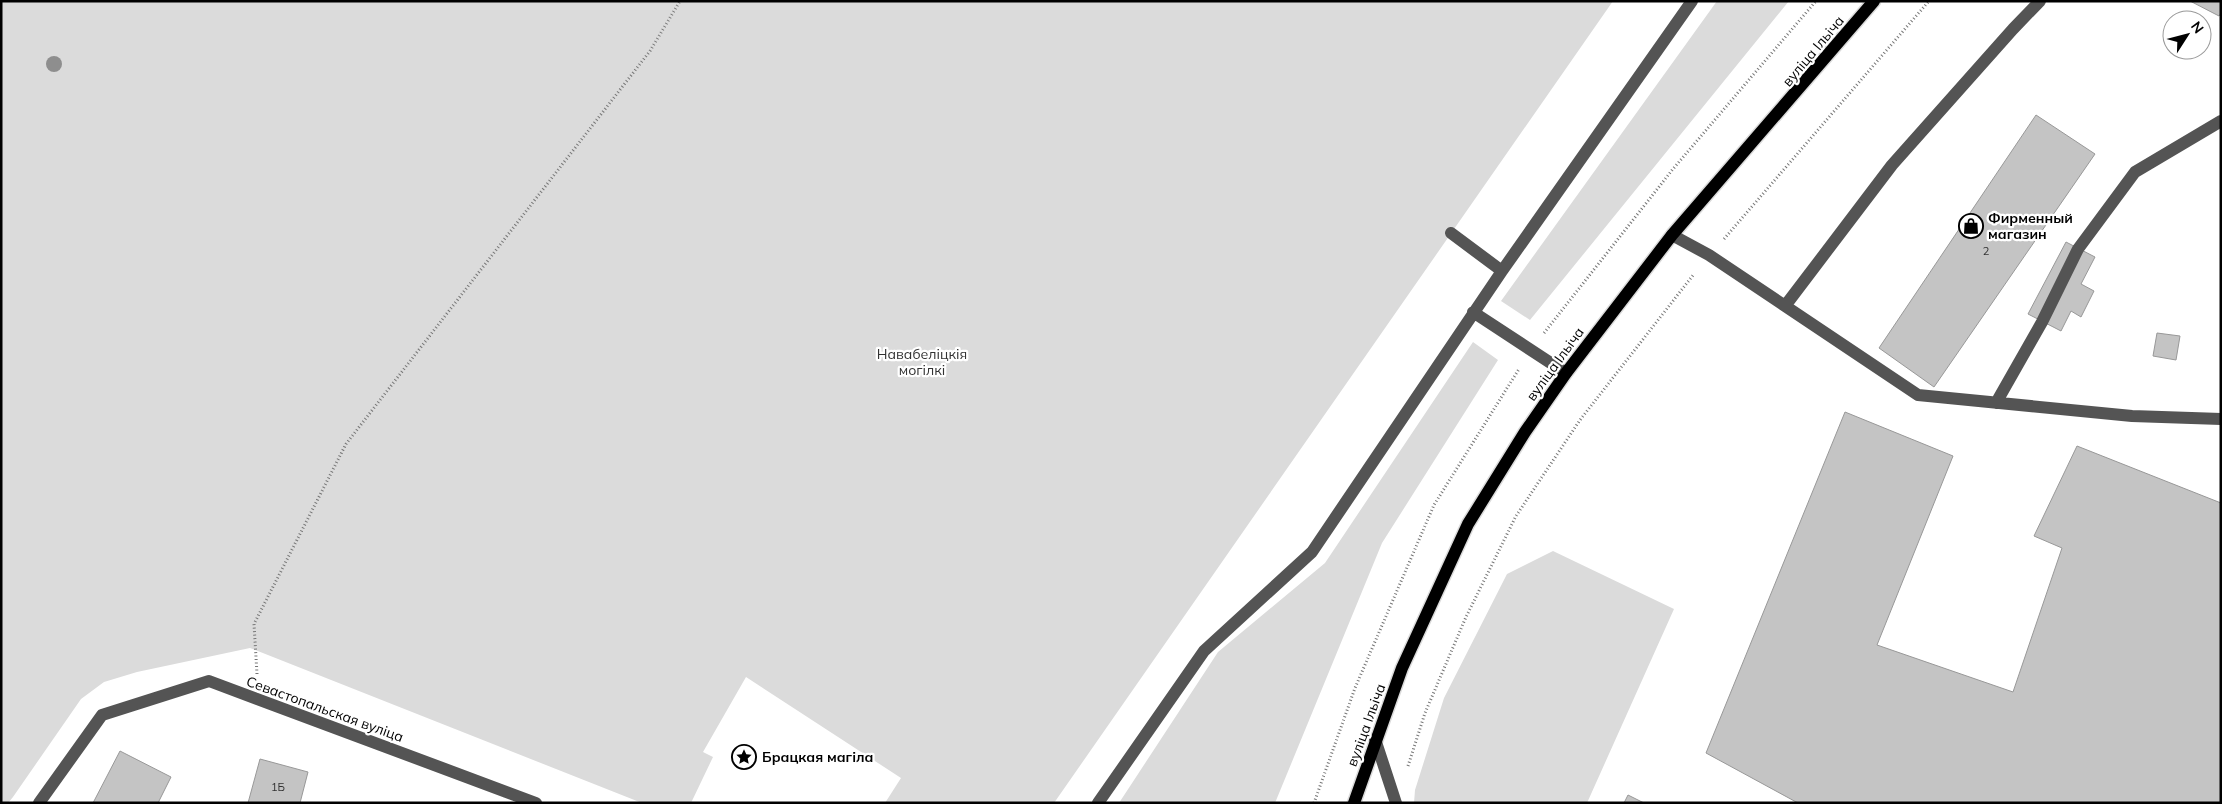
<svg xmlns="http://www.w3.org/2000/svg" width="2222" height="804" font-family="Mulish,sans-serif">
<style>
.green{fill:#dbdbdb}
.building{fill:#c4c4c4;stroke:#989898}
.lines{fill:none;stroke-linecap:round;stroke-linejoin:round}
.major-casing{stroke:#dbdbdb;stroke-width:15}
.path{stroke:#767676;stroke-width:3;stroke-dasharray:1 2.5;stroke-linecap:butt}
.minor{stroke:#545454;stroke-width:12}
.major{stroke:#000;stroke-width:12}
.tree{fill:#8e8e8e}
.labels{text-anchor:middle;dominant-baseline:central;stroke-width:4.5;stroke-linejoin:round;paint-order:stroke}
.number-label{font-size:11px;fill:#313131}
.street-label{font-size:14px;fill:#000;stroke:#fff}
.poi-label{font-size:14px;font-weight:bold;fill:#000;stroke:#fff;text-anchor:start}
.park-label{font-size:14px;fill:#323232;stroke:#fff}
</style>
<rect width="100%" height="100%" fill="#fff"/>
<path class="green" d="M1,1H1613L1054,803H885L901,778L746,677L703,752L713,757L691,803H642L250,648L137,672L104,682L81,699L13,797L8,803H1Z
M1717,1H1789L1530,320L1501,301Z
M1473,342L1498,360L1382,543L1275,803H1119L1218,652L1325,563Z
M1553,551L1674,609L1587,803H1414L1415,790L1444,698L1507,574Z"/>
<path class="building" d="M2190,1H2221V13L2219,16Z
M2036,115L2095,154L1934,387L1879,348Z
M2066,242L2095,257L2081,284L2094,291L2081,317L2071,311L2061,331L2028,314Z
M2157,333L2180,336L2176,360L2153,356Z
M1845,412L1953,456L1877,645L2013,692L2062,548L2034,536L2077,446L2221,503V803H1798L1706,753Z
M120,751L171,777L158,803H93Z
M260,759L308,772L300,803H248Z
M1628,795L1644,803H1624Z"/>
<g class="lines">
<defs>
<path id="major" d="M1354,803L1402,668L1468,524L1525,432L1566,373L1672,235L1874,1"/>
</defs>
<use href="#major" class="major-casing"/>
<path class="path" d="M1724,239L1929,1
M1544,333L1673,169L1816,1
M257,674L254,624L346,444L650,51L680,1
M1408,766L1425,713L1466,617L1516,516L1580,420L1694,274
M1314,803L1355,688L1434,505L1519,369"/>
<path class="minor" d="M1451,233L1502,271
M1672,235L1709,255L1918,395L2132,416L2221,419
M1785,306L1892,165L2013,29L2040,1
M1473,312L1566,373
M1996,403L2042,322L2078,249L2135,172L2221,121
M1375,739L1396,803
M39,803L102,715L209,681L536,803
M1098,803L1204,651L1312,552L1502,271L1692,1"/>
<use href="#major" class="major"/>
</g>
<circle class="tree" cx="54" cy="64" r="8"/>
<defs>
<symbol id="shop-ring" viewBox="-11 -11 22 22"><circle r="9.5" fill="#fff" stroke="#000" stroke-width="1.5"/><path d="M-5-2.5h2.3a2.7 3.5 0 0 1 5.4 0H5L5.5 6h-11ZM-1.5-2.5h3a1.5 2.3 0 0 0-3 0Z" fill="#000"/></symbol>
<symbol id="sight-ring" viewBox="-11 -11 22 22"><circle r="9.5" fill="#fff" stroke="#000" stroke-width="1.5"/><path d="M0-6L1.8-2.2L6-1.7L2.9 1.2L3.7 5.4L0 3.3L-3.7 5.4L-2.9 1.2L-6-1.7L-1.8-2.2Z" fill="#000"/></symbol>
</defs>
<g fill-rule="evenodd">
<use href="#shop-ring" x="1957" y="212" width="28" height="28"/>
<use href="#sight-ring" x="730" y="743" width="28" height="28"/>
</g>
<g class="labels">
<g class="number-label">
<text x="1986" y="251">2</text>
<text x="278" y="787">1Б</text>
</g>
<g class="street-label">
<text transform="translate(1813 51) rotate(-50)">вуліца Ільіча</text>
<text transform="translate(1555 364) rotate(-54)">вуліца Ільіча</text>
<text transform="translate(325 709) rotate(20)">Севастопальская вуліца</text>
<text transform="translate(1366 725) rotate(-70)">вуліца Ільіча</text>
</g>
<g class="poi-label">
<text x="1988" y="218">Фирменный<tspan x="1988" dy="16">магазин</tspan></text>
<text x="762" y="757">Брацкая магіла</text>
</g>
<g class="park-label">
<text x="922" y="354">Навабеліцкія<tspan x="922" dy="16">могілкі</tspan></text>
</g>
</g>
<rect width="2222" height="804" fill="none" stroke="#000000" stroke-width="5"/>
<g transform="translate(2187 35) rotate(54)"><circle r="24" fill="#ffffff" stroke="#999999"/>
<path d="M0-4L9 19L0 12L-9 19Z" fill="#000000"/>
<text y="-8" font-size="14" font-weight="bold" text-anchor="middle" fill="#000000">N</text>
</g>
</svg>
